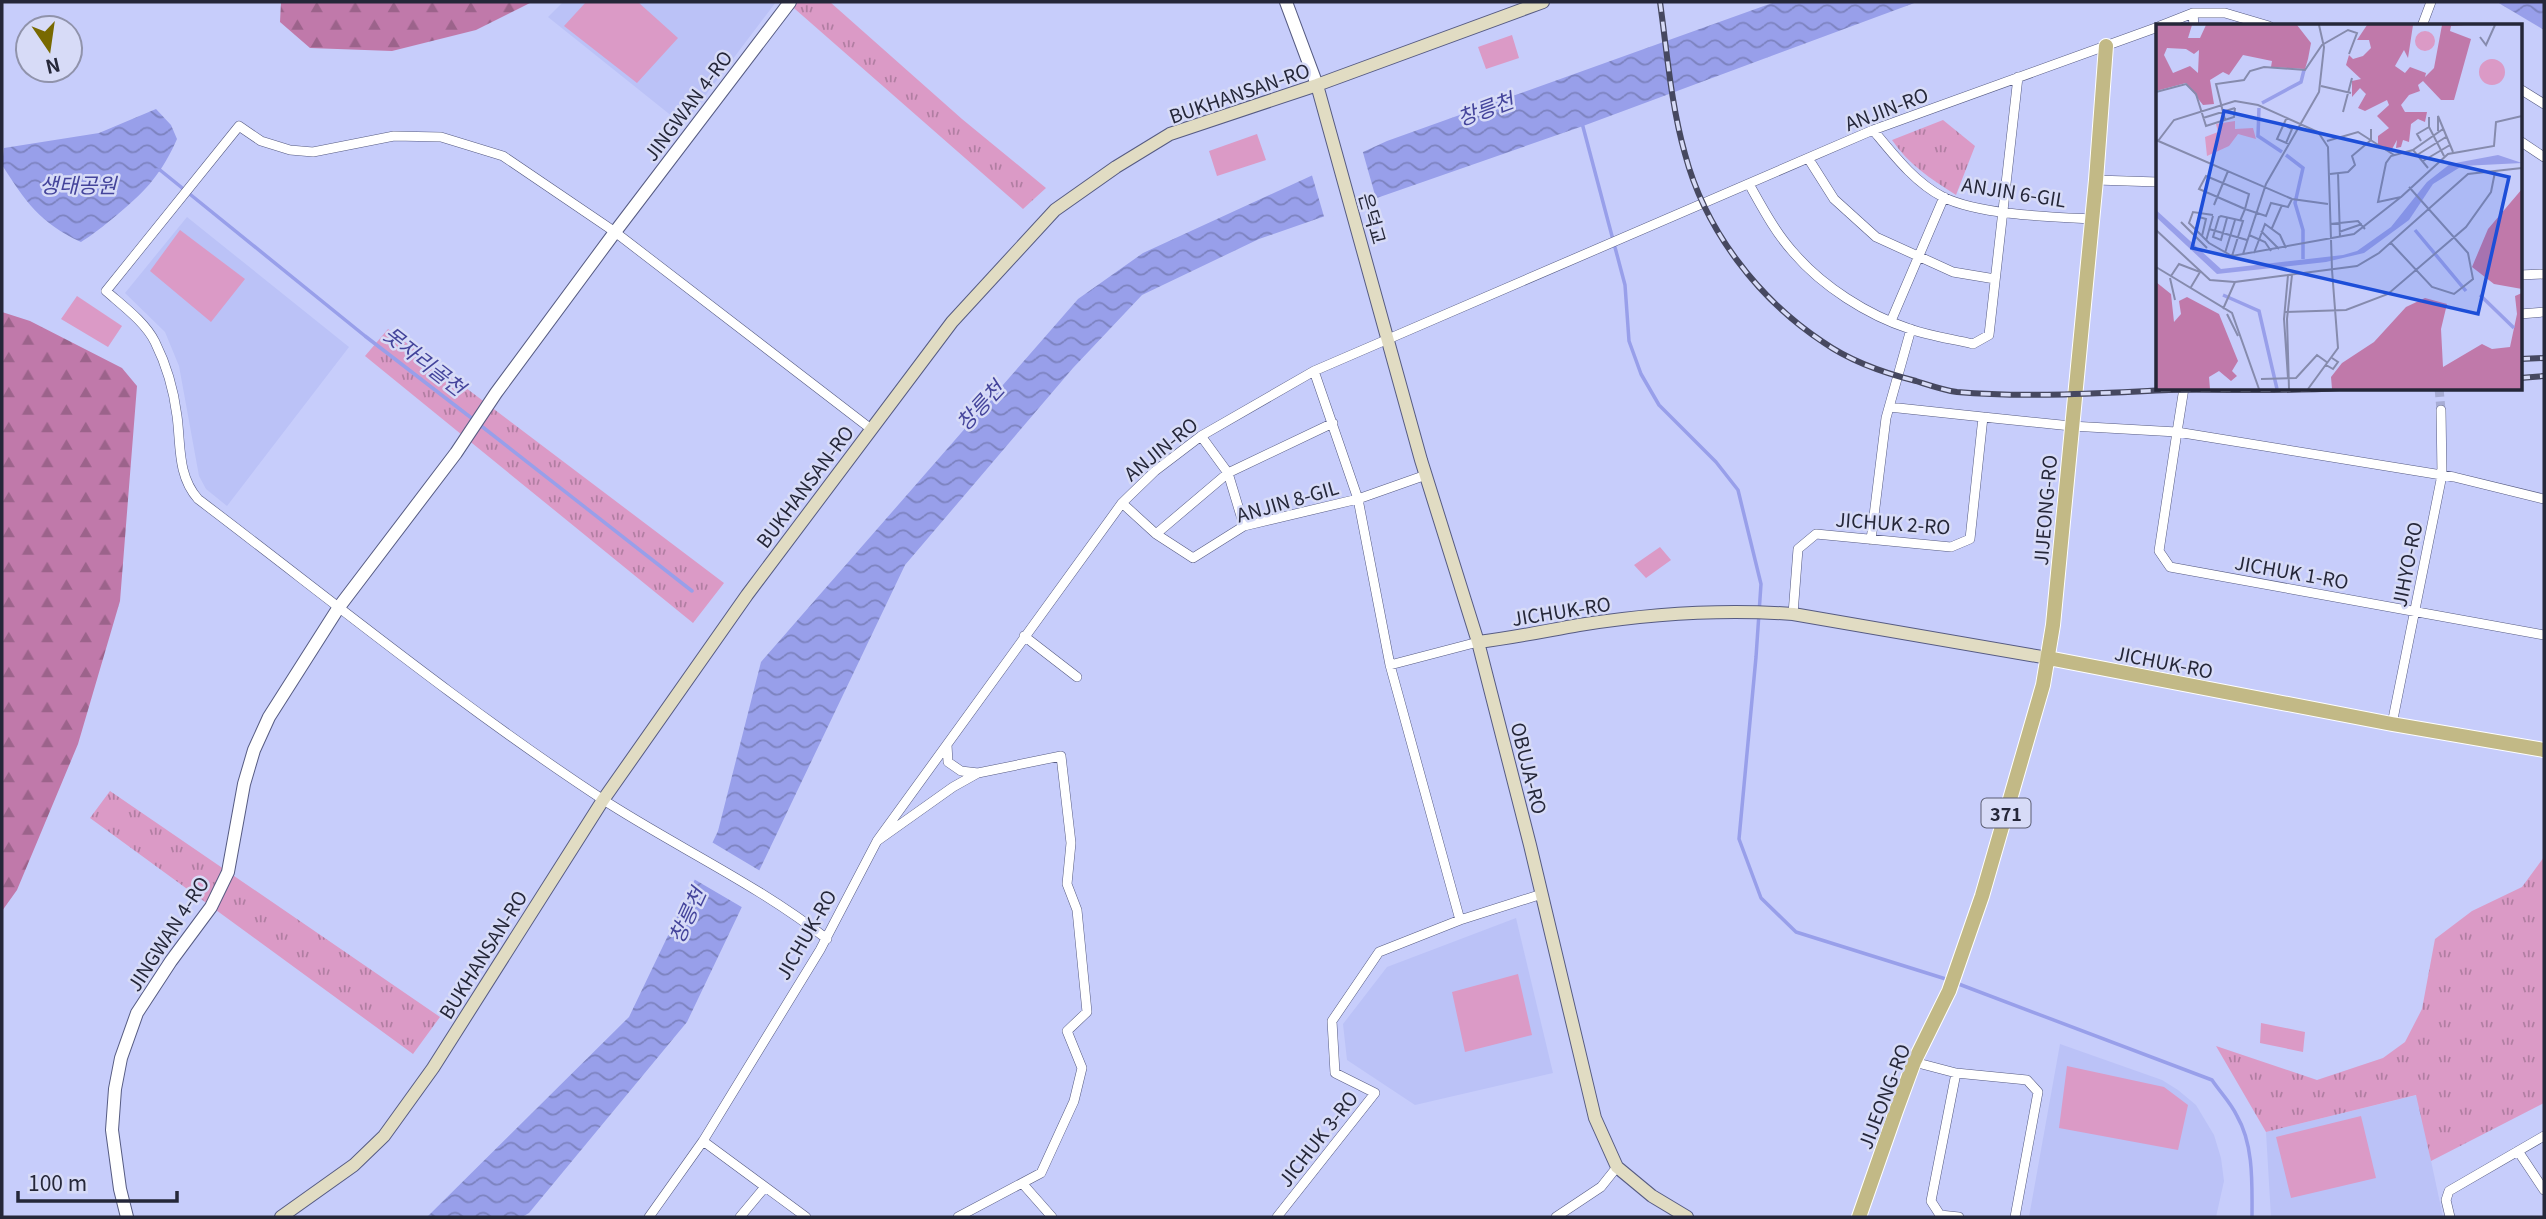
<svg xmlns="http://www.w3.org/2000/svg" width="2546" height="1219" font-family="Georgia,'Noto Sans KR',serif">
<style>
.built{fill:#bbc2f7}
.grass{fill:#db9ac6}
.forest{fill:url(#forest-firs)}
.park{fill:url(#park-tufts)}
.water{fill:url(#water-waves)}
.pier{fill:#c7cdfb}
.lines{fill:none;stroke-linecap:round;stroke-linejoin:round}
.stream{stroke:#989fea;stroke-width:3.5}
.minor-tunnel{stroke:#a7acd4;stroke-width:9;stroke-dasharray:9 4.5;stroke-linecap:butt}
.minor-casing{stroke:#565b82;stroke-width:10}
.tertiary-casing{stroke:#565b82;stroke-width:14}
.secondary-casing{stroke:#565b82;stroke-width:14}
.primary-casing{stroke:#fff;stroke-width:16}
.minor{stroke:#fff;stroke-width:9}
.tertiary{stroke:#fff;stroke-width:12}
.secondary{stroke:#e1dcc3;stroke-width:12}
.primary{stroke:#c2b986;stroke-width:14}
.rail-casing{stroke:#464860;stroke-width:6}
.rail{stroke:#d7dbf7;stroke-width:3.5;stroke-dasharray:10;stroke-linecap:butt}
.labels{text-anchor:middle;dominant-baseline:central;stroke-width:5;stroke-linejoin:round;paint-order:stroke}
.shield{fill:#d7dbf7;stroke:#5a5d72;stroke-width:2}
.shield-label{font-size:18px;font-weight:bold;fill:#252739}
.street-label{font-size:19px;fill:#252739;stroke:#d7dbf7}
.water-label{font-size:21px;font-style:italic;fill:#44449b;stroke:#d7dbf7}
.inset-river{fill:none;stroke:#989fea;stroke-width:3.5}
.inset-road{fill:none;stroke:#868bad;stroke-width:2}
.view{fill:#1d4ed8;fill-opacity:0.15;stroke:#1d4ed8;stroke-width:3.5}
.inset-edge{fill:none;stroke:#252739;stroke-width:3.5}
</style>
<defs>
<pattern id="forest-firs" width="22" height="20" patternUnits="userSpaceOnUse" patternTransform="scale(1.75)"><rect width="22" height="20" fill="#c079aa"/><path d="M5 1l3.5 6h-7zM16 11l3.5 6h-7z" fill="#9c638b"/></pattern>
<pattern id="park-tufts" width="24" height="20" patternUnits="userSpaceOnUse" patternTransform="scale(1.75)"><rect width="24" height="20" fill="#db9ac6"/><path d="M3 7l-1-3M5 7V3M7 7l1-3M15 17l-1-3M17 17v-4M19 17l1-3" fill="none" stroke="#b17ea2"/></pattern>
<pattern id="water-waves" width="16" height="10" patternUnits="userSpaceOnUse" patternTransform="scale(1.75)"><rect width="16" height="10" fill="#989fea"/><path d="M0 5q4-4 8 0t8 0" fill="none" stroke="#7c82bf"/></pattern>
</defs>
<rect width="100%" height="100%" fill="#c7cdfb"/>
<path class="built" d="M563,2H776L683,125L548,17Z
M187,217L349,347L227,506L206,489L199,476L179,366L165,332L125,293Z
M1516,918L1553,1073L1415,1105L1347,1060L1343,1024L1387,967Z
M2060,1044L2162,1080L2178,1090L2196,1105L2214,1135L2221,1158L2224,1181L2216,1217H2029Z
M2417,1095L2443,1217H2271L2266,1132Z"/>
<path class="grass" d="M586,2H638L678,38L637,83L564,26Z
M1512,35L1519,58L1486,69L1478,47Z
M1257,134L1266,160L1217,176L1209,151Z
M180,230L245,279L211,322L150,271Z
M77,296L122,326L108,347L61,319Z
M1660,547L1671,560L1646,578L1634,565Z
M1518,974L1532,1035L1465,1052L1452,992Z
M2261,1023L2305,1032L2303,1052L2260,1043Z
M2067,1066L2164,1087L2188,1105L2178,1150L2059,1128Z
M2361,1116L2376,1178L2291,1198L2276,1137Z"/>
<path class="forest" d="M281,2H532L476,30L392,51L310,48L280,22Z
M2,312L30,321L122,368L137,386L120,601L78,744L17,890L2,911Z"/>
<path class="park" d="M787,2H830L962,119L1046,188L1023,209Z
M1943,120L1975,146L1956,195C1931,179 1908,164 1892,140Z
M388,329L724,583L693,623L365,356Z
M110,791L440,1017L413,1054L90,818Z
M2544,857V1103L2431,1161L2416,1095L2266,1132L2216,1046L2317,1080L2383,1058L2405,1042L2422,1009L2435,939L2472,911L2522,887Z"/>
<path class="water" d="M1775,2H1917L1583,126L1259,239L1142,295L1073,368L905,565L687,1022L529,1213L522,1217H427L629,1017L718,831L761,662L1078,299L1143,253L1387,141Z
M2497,2H2544V30Z
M156,109L171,125L177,139C171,153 162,169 152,181C140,197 98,232 81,242C40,223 25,201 2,165L4,148L99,133Z"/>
<path class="pier" d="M1362,149L1377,202L1325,220L1311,172Z
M710,841L762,872L745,909L692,878Z"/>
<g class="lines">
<path class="stream" d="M1582,123L1625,285L1629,341L1641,374L1659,405L1716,462L1738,490L1761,584L1756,657L1739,839L1761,898L1796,932L1949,980
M156,170H160L186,191L365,336L474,420
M480,425L692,591
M1956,983L2212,1080C2220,1092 2231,1103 2237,1116C2254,1145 2252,1185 2252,1217"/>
<path class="minor-tunnel" d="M2439,388L2441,410"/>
<defs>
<path id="minor" d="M2193,13L2194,26
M2160,26L2193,13H2225L2269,26
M2422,26L2431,2
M2520,89L2544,104
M1873,130C1893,154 1914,182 1943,197C1979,215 2052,217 2093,219
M2520,141L2544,157
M1808,158L1834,199L1876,237L1953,272L1995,279
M2096,180L2158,182
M1749,184C1762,207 1775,232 1793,252C1822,286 1867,315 1910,329C1930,336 1952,339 1973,344L1989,335L2018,77
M2520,275L2544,274
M2520,314L2544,312
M1891,321L1944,197
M1314,371L1358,499L1390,665L1460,920
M1889,407L1983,417
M1201,436L1228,473L1244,526
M2544,499L2454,477L2177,432L2159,551L2170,567L2544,635
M1122,503L1156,534L1193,558L1244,526L1358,499L1426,475
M1156,534L1228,473L1333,423
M1871,540L1886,418L1911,329
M1793,614L1798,549L1816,534L1951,547L1970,539L1983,417L2071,426L2177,432L2184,388
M1024,636L1077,677
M1390,665L1478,642
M2392,724L2442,475L2441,410
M947,745L948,762L961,771L978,773
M877,841L1122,503L1155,471L1201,436L1314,371L1873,130L2158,27
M827,939C757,884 676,847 602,799C462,707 331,600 198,499C177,475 181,445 177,416C174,392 166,364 155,342C145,322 123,306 106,291L239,126L261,141L290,150L313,152L394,136L441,137L503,156L615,232L871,429
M1914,1062L1956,1073L2027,1080L2038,1092L2015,1217
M1956,1073L1931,1201L1940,1215L1959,1217
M703,1141L806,1217
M2518,1151L2544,1190
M1022,1183L1052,1217
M649,1217L703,1141L820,950L877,841L953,787L978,773L1061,756L1071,843L1067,884L1077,910L1087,1012L1067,1031L1082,1068L1074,1101L1041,1173L958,1217
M740,1217L765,1187
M1277,1217L1375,1093L1335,1073L1332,1021L1379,952L1460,920L1542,894
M1556,1217L1601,1187L1617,1167
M2450,1217L2446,1200L2449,1191L2544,1136"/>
<path id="tertiary" d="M1286,2L1317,85
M127,1217L120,1189L112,1130L115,1089L121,1058L137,1013L171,961L211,907L228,872L244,784L254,750L269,717L339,607L456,453L496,393L615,232L790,2"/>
<path id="secondary" d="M1317,85L1421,460L1478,642L1530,845L1595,1118L1617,1167L1652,1196L1687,1217
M1478,642C1512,638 1545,631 1579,625C1648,614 1723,609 1793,614L2048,658
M281,1217L354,1165L384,1136L433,1068L603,800L747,595L952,322L1055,210L1116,167L1170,134L1317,85L1543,2"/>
<path id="primary" d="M2048,658L2392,724L2544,750
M1859,1217L1896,1111L1914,1062L1949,991L1982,896L2043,685L2053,625L2096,180L2106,46"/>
</defs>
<use href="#minor" class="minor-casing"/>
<use href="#tertiary" class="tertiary-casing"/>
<use href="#secondary" class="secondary-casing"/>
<use href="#primary" class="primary-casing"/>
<use href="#minor" class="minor"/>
<use href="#tertiary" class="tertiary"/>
<use href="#secondary" class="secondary"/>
<use href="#primary" class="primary"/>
<defs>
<path id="rail" d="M1660,2C1667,52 1671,105 1685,154C1705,230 1758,299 1823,342C1850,361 1884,373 1916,381C1929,385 1943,390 1957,392C2027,398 2099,393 2169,390C2226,389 2282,392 2339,388
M2520,359L2544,358
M2520,378L2544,376"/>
</defs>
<use href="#rail" class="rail-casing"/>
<use href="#rail" class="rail"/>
</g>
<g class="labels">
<rect class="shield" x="1981.5" y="798.5" width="49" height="29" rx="5"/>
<g class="shield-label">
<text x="2006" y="813">371</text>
</g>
<g class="street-label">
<text transform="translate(1239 92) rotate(-19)">BUKHANSAN-RO</text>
<text transform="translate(687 105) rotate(-53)">JINGWAN 4-RO</text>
<text transform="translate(1886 108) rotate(-21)">ANJIN-RO</text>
<text transform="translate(2014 191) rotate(9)">ANJIN 6-GIL</text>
<text transform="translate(1374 218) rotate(74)">은덕교</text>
<text transform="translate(1160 448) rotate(-39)">ANJIN-RO</text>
<text transform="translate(804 486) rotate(-53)">BUKHANSAN-RO</text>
<text transform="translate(1287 500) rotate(-16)">ANJIN 8-GIL</text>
<text transform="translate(2044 510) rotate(-85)">JIJEONG-RO</text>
<text transform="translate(1893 522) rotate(4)">JICHUK 2-RO</text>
<text transform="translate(2406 564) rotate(-79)">JIHYO-RO</text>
<text transform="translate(2292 571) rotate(10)">JICHUK 1-RO</text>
<text transform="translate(1561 610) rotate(-9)">JICHUK-RO</text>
<text transform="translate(2164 661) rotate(11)">JICHUK-RO</text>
<text transform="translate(1530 768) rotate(76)">OBUJA-RO</text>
<text transform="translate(167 933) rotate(-57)">JINGWAN 4-RO</text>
<text transform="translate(805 934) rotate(-60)">JICHUK-RO</text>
<text transform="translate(482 954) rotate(-58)">BUKHANSAN-RO</text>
<text transform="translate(1883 1096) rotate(-69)">JIJEONG-RO</text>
<text transform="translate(1317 1138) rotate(-52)">JICHUK 3-RO</text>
</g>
<g class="water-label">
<text transform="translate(1485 108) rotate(-20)">창릉천</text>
<text x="78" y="184">생태공원</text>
<text transform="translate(425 360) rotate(38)">못자리골천</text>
<text transform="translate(979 405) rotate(-47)">창릉천</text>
<text transform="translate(686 915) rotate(-65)">창릉천</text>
</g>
</g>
<g transform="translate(2156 24)">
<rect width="366" height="366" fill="#c7cdfb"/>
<path d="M259 17a10 10 0 1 1 20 0a10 10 0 1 1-20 0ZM323 48a13 13 0 1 1 26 0a13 13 0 1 1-26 0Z" fill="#db9ac6"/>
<path d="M0,1H36L32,14H44L50,1H141L155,19L152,35L149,45L115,43L116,37L87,31L73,51L67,48L54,56L58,80L47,81L30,59L0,67ZM11,24L30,25L38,30L43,26L42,49L34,42L17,49L8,31ZM211,1H257L252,34L248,26L239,42L249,49L254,43L270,49L269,53L278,44L286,1H309L295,2L294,7L315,15L298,76H285L267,57L262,61L264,67L253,71L245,81L249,88H271L269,98L262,95L255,100L253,118L247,116L245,123L240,124L241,116L236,125L222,121V112L233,104L221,92L233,81L231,76L209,87L202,84L210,70L204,64L196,73V57L205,55L190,41L193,31L197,35L207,32L215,24L213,16H201ZM366,165V265L338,260L316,243L332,205ZM0,258L15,270L18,298L25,290L23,277L31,273L63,290L82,337L76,347L81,352L75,357L63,347L53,353L54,365H0ZM366,269V365H176L175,353L186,339L218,318L250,283L269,274L291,280L285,305L287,343L326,320L336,325L354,323L361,290L359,272Z" fill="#c079aa" fill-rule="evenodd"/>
<path d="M79,97V105L97,104L100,115L82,110L73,122L51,132L49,113L62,108L60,100Z" fill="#db9ac6"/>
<path d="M342,131L366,139L306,142L277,160L253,196L208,229L170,238L61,250L0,193V186L65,245L187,231L201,227L235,203L271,158L294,140Z" fill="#989fea"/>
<path class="inset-river" d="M106,79L145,58L148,46M103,84L102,112L126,128M130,131L147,144L139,179L147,206V235M259,206L310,267M67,271L103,287L121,365M324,271L358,304"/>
<path class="inset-road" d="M324,13L330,21L339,1M165,62L195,69M0,68L30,60L40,70L50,102L78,93L79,84M187,88L196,54M131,93L121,115L133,120M273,93V103L288,132M47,94L79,84M69,96L60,60L88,56L94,47L108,43L149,46L166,21L192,6L201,9L193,30M128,101L136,105L130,119M282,107V92L297,128M0,116L136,175L172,180M2,117L18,96L79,77L102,81L162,108L172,123L176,246M171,117L202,108L238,131M265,117L261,110L273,103M257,126L235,132L230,139L222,178L245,173L292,130L338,122L340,98L366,92M261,131L290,113M267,137L294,121M272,144L257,126L287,105M182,149L184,214M174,150L192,148L199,141L196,132L215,116V105M50,152L93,170L89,185L43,165ZM58,181L72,147M57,191L37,188L33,199L53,219L76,232L198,210L245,173M43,193L50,195L46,212M71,194L65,216L57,213L63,193L65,192L87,197L76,232M84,197L89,185L110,192L115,179L132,183L136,175M25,198L51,224M174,200L202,197L209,205M116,204L126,181M53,205L91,216M0,206L54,256L79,258M105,207L123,225M183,208L206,200M93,211L109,218L115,227M50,217L57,192M235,219L276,263L298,270L317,255L312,229L253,163M69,229L79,196M98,229L109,200L124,211L130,224M87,230L110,160L163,68L168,23L163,1M0,243L76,289L103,365M132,251L128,295L132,354M15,252L23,240L44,248L35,263M14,254L19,276M67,285L79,258L201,242L223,229L312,150L366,144M129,288L190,286L232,270L310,203L335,168L339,148M71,290L82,312M170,341L177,345L182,338L176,334M105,355L140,354L161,331L172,339M133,365L131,295L136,251M152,365L182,324L176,246"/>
<path class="view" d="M68,87L353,153L322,290L36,224Z"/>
<rect width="366" height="366" class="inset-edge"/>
</g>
<rect width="2546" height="1219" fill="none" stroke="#252739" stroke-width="7"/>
<g transform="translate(49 49) rotate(167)"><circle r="33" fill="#d7dbf7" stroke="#9093ab" stroke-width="2"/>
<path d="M0-5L12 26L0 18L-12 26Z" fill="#786900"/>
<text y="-10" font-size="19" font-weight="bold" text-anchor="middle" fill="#252739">N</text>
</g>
<path d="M18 1191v10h159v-10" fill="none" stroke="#252739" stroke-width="3.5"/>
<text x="28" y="1191" font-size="21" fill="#252739" stroke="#d7dbf7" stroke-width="5" paint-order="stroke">100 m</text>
</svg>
